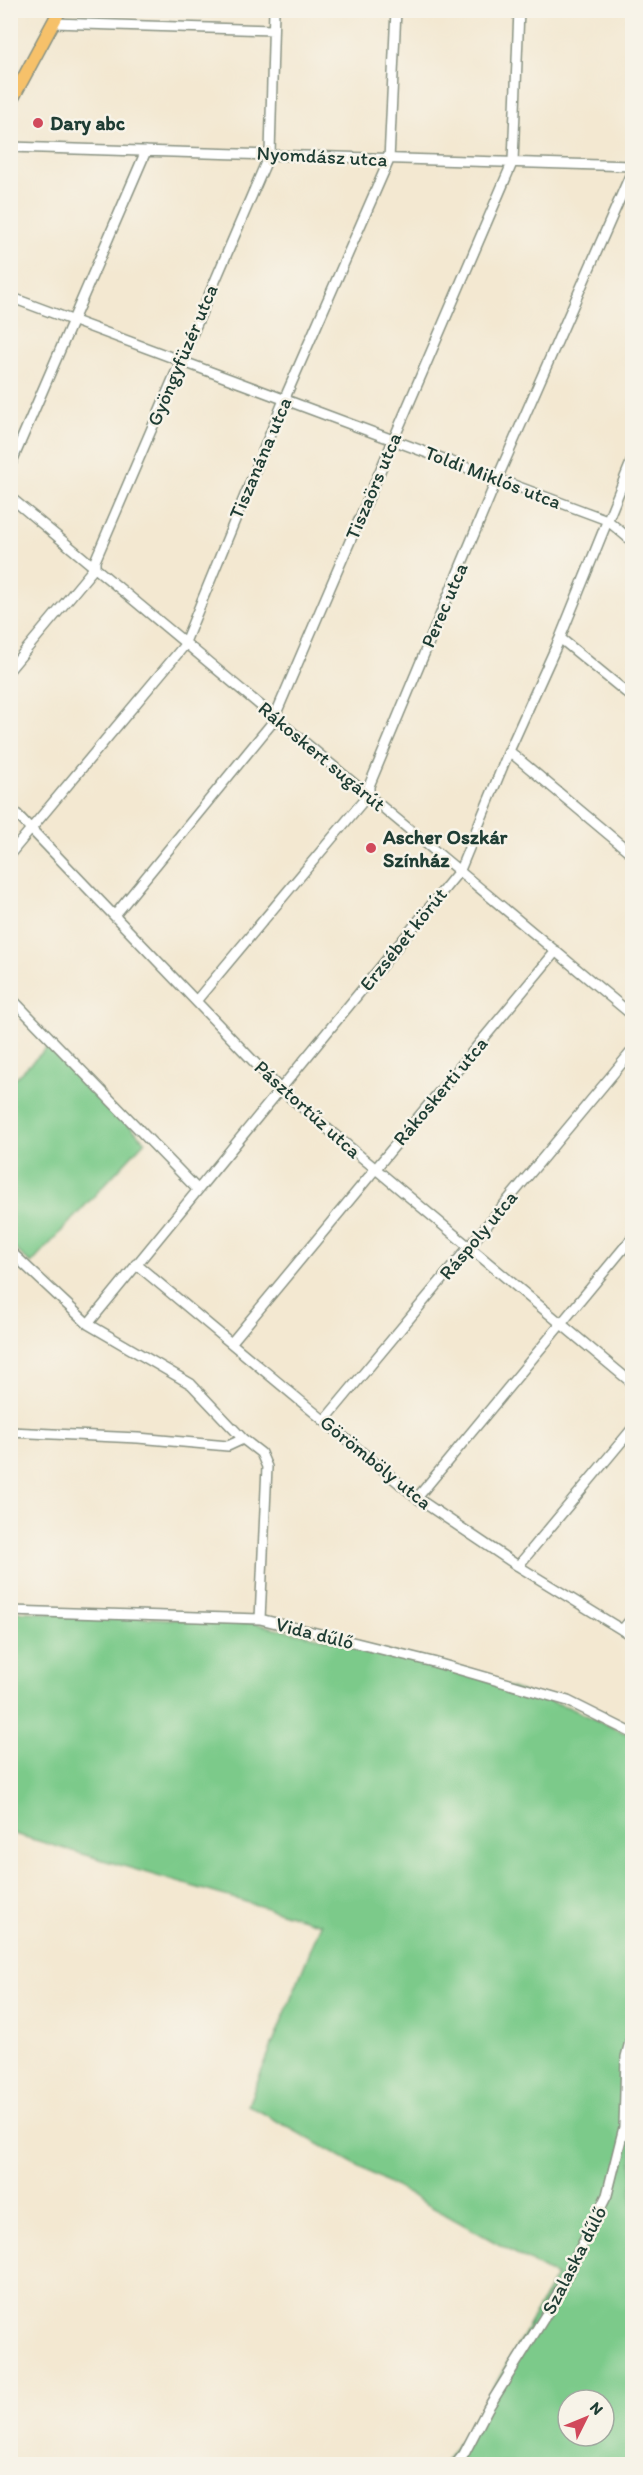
<svg xmlns="http://www.w3.org/2000/svg" width="643" height="2475" font-family="Itim,sans-serif">
<style>
.green{fill:#7bca8a;stroke:#4d845f;stroke-width:1.5;fill-rule:evenodd}
.lines{fill:none;stroke-linecap:round;stroke-linejoin:round}
.minor-casing{stroke:#899282;stroke-width:12}
.major-casing{stroke:#899282;stroke-width:15}
.minor{stroke:#fff;stroke-width:9}
.major{stroke:#f6c16b;stroke-width:12}
.poi-dot{fill:#d1495b;stroke:#f7f3e8;stroke-width:2}
.labels{text-anchor:middle;dominant-baseline:central;stroke-width:5;stroke-linejoin:round;paint-order:stroke}
.poi-label{font-size:20px;font-weight:bold;fill:#1f3d34;stroke:#f7f3e8;text-anchor:start}
.street-label{font-size:20px;fill:#1f3d34;stroke:#f7f3e8}
</style>
<rect width="100%" height="100%" fill="#f7f3e8"/>
<filter id="ink" filterUnits="userSpaceOnUse"><feTurbulence type="fractalNoise" baseFrequency=".0167" numOctaves="2"/><feDisplacementMap in="SourceGraphic" scale="12" xChannelSelector="R" yChannelSelector="G"/><feConvolveMatrix kernelMatrix="1 2 1 2 8 2 1 2 1" color-interpolation-filters="sRGB"/></filter>
<filter id="wash" filterUnits="userSpaceOnUse"><feTurbulence type="fractalNoise" baseFrequency=".008" numOctaves="4" result="noise"/><feDisplacementMap in="SourceGraphic" scale="24" xChannelSelector="R" yChannelSelector="G"/><feGaussianBlur stdDeviation="1.35" result="paint"/><feColorMatrix in="noise" values="0 0 0 0 0 0 0 0 0 0 0 0 0 0 0 0 0 1.4 0 .05"/><feComposite in="paint" operator="in"/></filter>
<g filter="url(#wash)">
<rect width="100%" height="100%" fill="#f3e8d1"/>
<path class="green" d="M50,1045L145,1141L31,1264L11,1245L10,1083Z
M11,1611L252,1623L433,1662L568,1707L632,1736V2464H444L484,2405L556,2276L248,2105L321,1924L11,1833ZM568,2400H604V2436H568Z"/>
</g>
<g filter="url(#ink)">
<g class="lines">
<defs>
<path id="minor" d="M53,23L273,30
M10,147L632,166
M10,297L607,520L632,541
M10,466L146,151
M10,497L632,1015
M560,638L632,697
M10,669L95,567V561L270,153L274,10
M509,751L632,854
M10,807L280,1089L632,1383
M10,854L183,647L284,400L389,160L396,10
M115,915L272,723L513,161L519,10
M10,997L197,1189
M196,1001L369,794V786L497,479L632,171
M10,1251L88,1324L191,1384L243,1439L261,1453L267,1467L260,1619
M136,1264L417,1498L518,1566L632,1636
M88,1324L460,870L509,751L560,638L632,460
M232,1342L556,951
M324,1421L632,1051
M10,1432L138,1438L228,1446L243,1439
M417,1498L632,1238
M518,1566L632,1429
M10,1611L260,1619L433,1662L568,1701L632,1733
M622,1630L632,1618
M456,2464L464,2454L488,2408L552,2305L607,2195L624,2127L626,2057L632,2034"/>
<path id="major" d="M10,103L60,10"/>
</defs>
<use href="#minor" class="minor-casing"/>
<use href="#major" class="major-casing"/>
<use href="#minor" class="minor"/>
<use href="#major" class="major"/>
</g>
</g>
<g class="poi-dot">
<circle cx="38" cy="123" r="6"/>
<circle cx="371" cy="848" r="6"/>
</g>
<g class="labels">
<g class="poi-label">
<text x="50" y="123">Dary abc</text>
<text x="383" y="837">Ascher Oszkár<tspan x="383" dy="23">Színház</tspan></text>
</g>
<g class="street-label">
<text transform="translate(322 156) rotate(3)">Nyomdász utca</text>
<text transform="translate(182 355) rotate(-67)">Gyöngyfüzér utca</text>
<text transform="translate(260 458) rotate(-67)">Tiszanána utca</text>
<text transform="translate(493 477) rotate(21)">Toldi Miklós utca</text>
<text transform="translate(373 486) rotate(-67)">Tiszaörs utca</text>
<text transform="translate(444 605) rotate(-67)">Perec utca</text>
<text transform="translate(322 756) rotate(40)">Rákoskert sugárút</text>
<text transform="translate(403 939) rotate(-51)">Erzsébet körút</text>
<text transform="translate(440 1091) rotate(-50)">Rákoskerti utca</text>
<text transform="translate(308 1109) rotate(42)">Pásztortűz utca</text>
<text transform="translate(478 1235) rotate(-50)">Ráspoly utca</text>
<text transform="translate(376 1462) rotate(39)">Görömböly utca</text>
<text transform="translate(315 1633) rotate(14)">Vida dűlő</text>
<text transform="translate(574 2260) rotate(-63)">Szalaska dűlő</text>
</g>
</g>
<rect width="643" height="2475" fill="none" stroke="#f7f3e8" stroke-width="36"/>
<g transform="translate(586 2418) rotate(47)"><circle r="28" fill="#f7f3e8" stroke="#a1aaa0" stroke-width="1.5"/>
<path d="M0-4.5L10 22L0 15L-10 22Z" fill="#d1495b"/>
<text y="-9" font-size="16" font-weight="bold" text-anchor="middle" fill="#1f3d34">N</text>
</g>
</svg>
